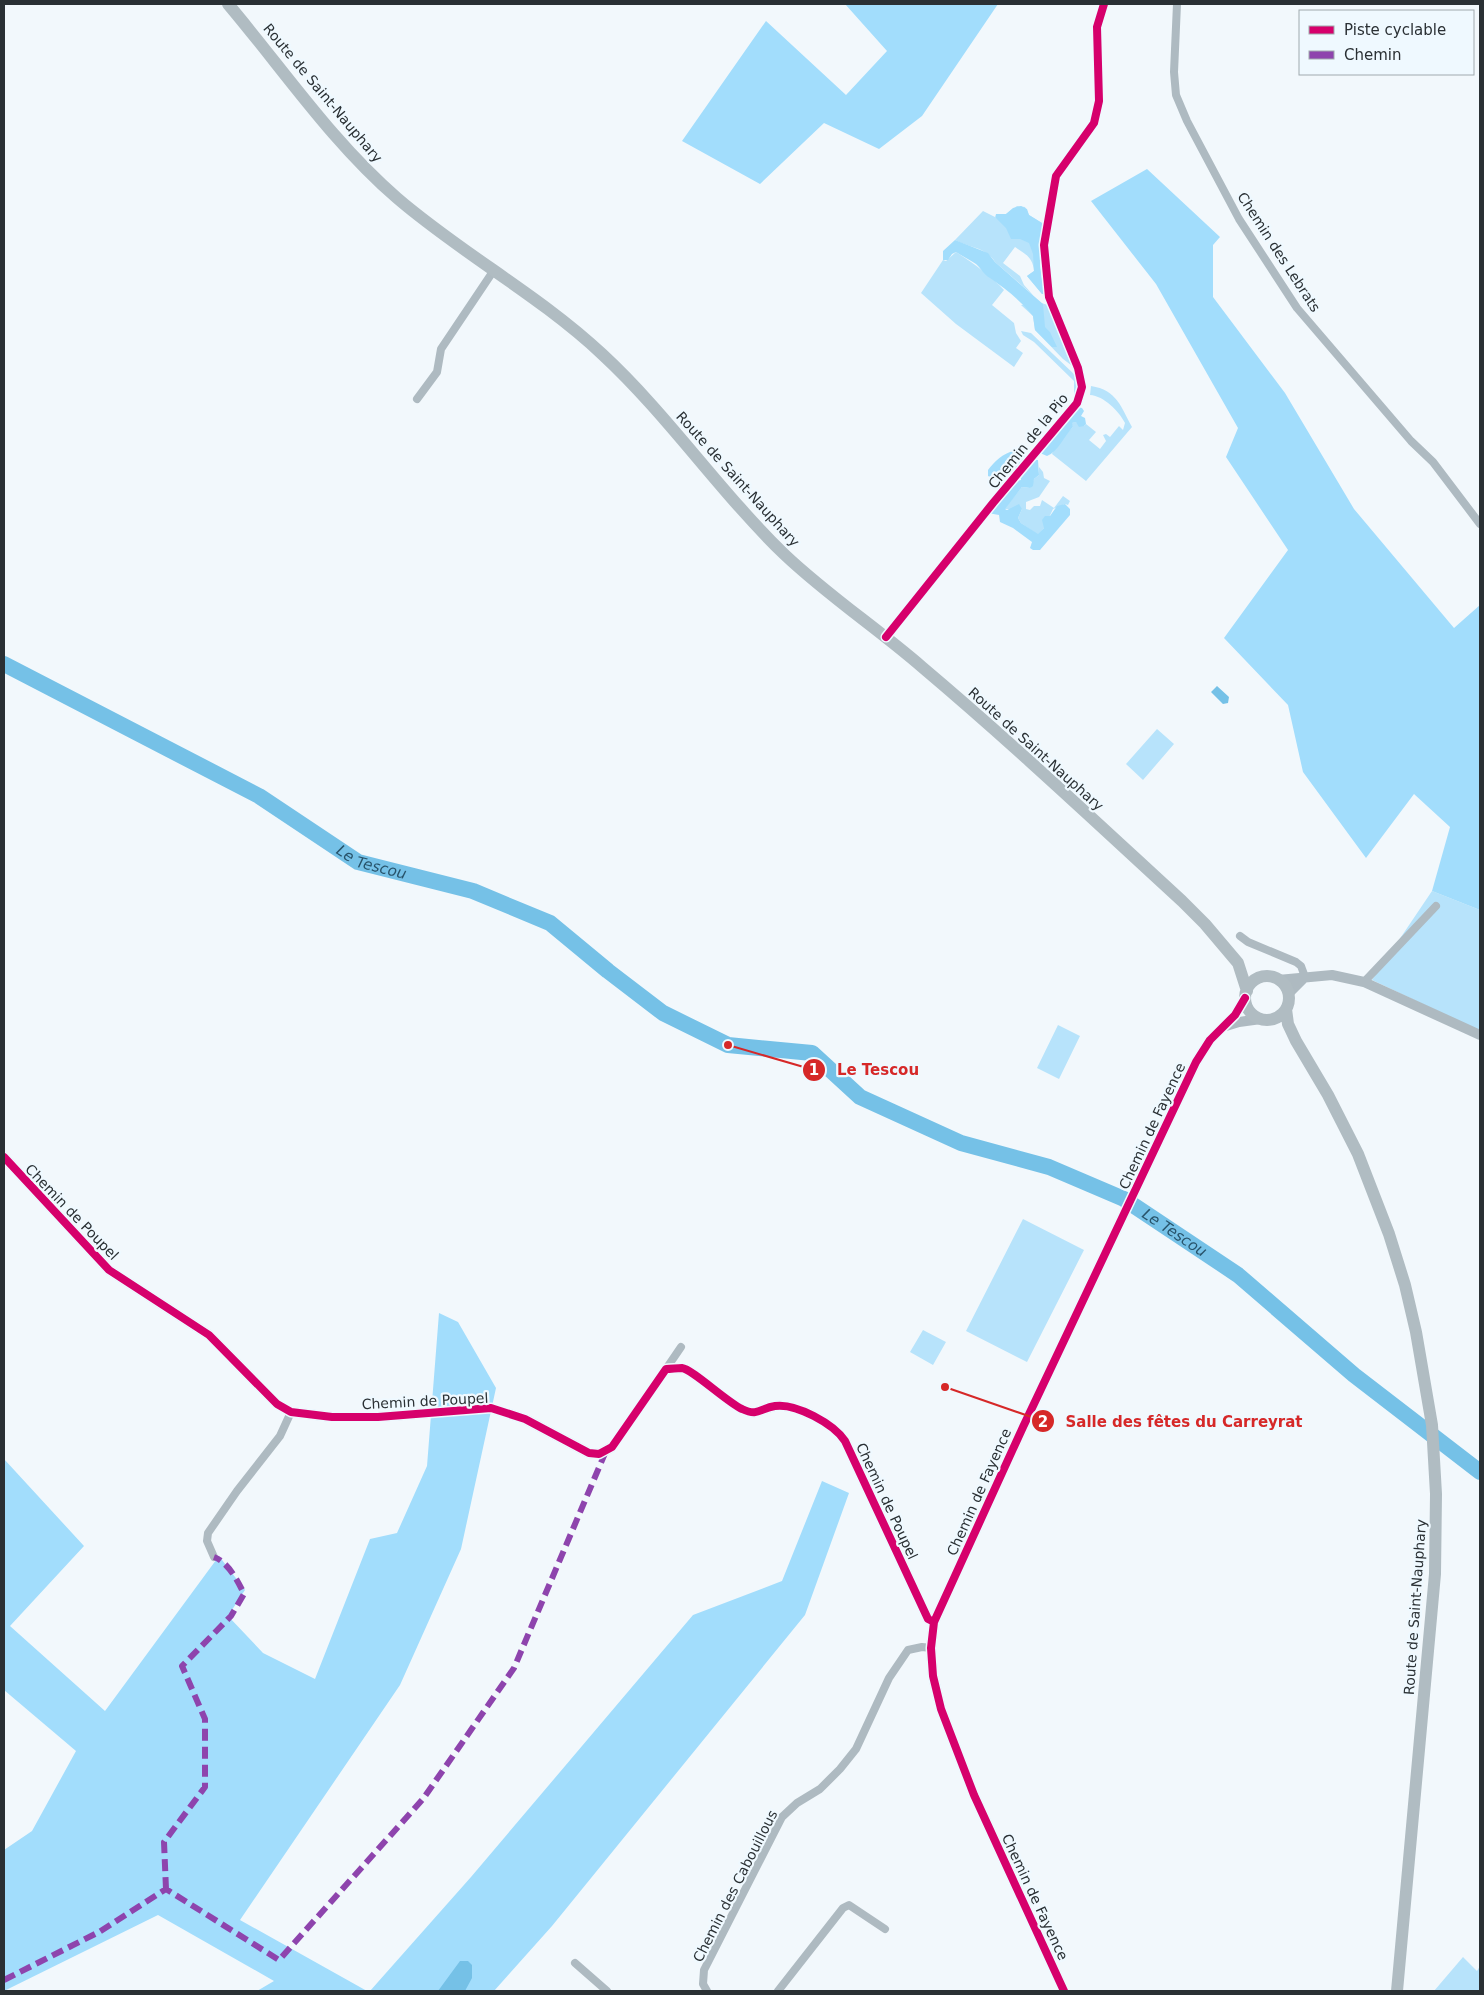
<svg xmlns="http://www.w3.org/2000/svg" width="1484" height="1995" font-family="'DejaVu Sans',sans-serif">
<style>
.green{fill:#b7e3fb}
.forest{fill:#a2ddfc}
.water{fill:#75c1e7}
.lines{fill:none;stroke-linecap:round;stroke-linejoin:round}
.river{stroke:#75c1e7;stroke-width:16}
.minor{stroke:#aebac1;stroke-width:8}
.tertiary{stroke:#aebac1;stroke-width:10}
.primary{stroke:#b0bcc2;stroke-width:12}
.quiet{stroke:#8e44ad;stroke-width:6;stroke-dasharray:12 6;stroke-linecap:butt}
.cycleway-casing{stroke:#eff9ff;stroke-width:11}
.cycleway{stroke:#d6006c;stroke-width:8}
.labels{text-anchor:middle;dominant-baseline:central;stroke-width:4.5;stroke-linejoin:round;paint-order:stroke}
.street-label{font-size:14px;fill:#2a3034;stroke:#eff9ff}
.water-label{font-size:15px;font-style:italic;fill:#28536a;stroke:#eff9ff}
.leader{fill:none;stroke:#d62828;stroke-width:2}
.callout-dot{fill:#d62828;stroke:#eff9ff;stroke-width:2}
.mark-label{font-size:15px;text-anchor:middle;font-weight:bold;fill:#fff}
.callout-label{font-size:15px;text-anchor:middle;font-weight:bold;fill:#d62828;stroke:#eff9ff;stroke-width:4.5;stroke-linejoin:round;paint-order:stroke}
</style>
<rect width="100%" height="100%" fill="#f2f8fc"/>
<path class="green" d="M1017,206L1025,207L1029,215L1042,223C1046,239 1041,239 1040,254C1039,267 1042,281 1045,294H1042L1027,276L1034,271C1033,258 1026,254 1015,247L1003,263L1020,276L1024,285L1033,295L995,262C986,247 970,248 955,240L983,211L995,217L996,214H1006Z
M956,252C973,263 990,275 1004,290L992,305L1014,323L1016,333L1021,341L1016,348L1023,353L1014,367L956,324L921,293L943,260L946,261Z
M1041,303L1048,305L1073,362L1071,365L1063,359L1035,330L1033,316L1021,305Z
M1021,331L1031,333L1076,376L1078,388L1076,396L1074,394V381L1034,342L1023,335Z
M1091,386C1117,390 1121,407 1132,427L1086,481L1052,454C1056,444 1065,435 1073,427L1071,423L1076,422L1084,426L1086,424L1096,432L1089,440L1100,449L1106,441L1103,435L1106,434L1110,437L1119,426L1123,430L1125,423C1119,411 1104,396 1090,395Z
M1039,467L1043,472L1044,478L1050,481L1039,497L1026,502V509L1030,510L1034,506H1040L1042,500L1054,508L1063,496L1070,501L1068,505L1065,504L1053,509L1044,528L1038,535L1021,523L1018,518L1022,509H1004L1022,487L1030,488L1034,479L1039,475Z
M1157,729L1174,744L1143,780L1126,764Z
M1432,891L1480,910V1031L1372,980Z
M1058,1025L1080,1036L1059,1079L1037,1068Z
M1023,1219L1084,1250L1027,1362L966,1331Z
M923,1330L946,1342L933,1365L910,1352Z
M1463,1957L1477,1971L1480,1966V1991H1434Z"/>
<path class="forest" d="M845,4H998L922,116L879,149L824,123L760,184L682,141L766,21L846,95L887,51Z
M1147,169L1220,237L1213,245V297L1285,393L1354,509L1454,628L1480,605V910L1432,891L1450,827L1414,794L1366,858L1303,772L1288,705L1224,638L1288,550L1226,457L1238,428L1156,284L1091,201Z
M1021,206L1027,209L1029,215L1042,223C1046,239 1041,239 1040,254C1039,267 1042,281 1045,294H1042L1027,276L1034,271L1033,254L1029,243L1020,239H1011L1006,228L996,218V214H1006L1013,208Z
M955,240L988,253L995,262L1043,304L1045,327L1050,332L1057,347H1052L1035,330L1033,316C1021,301 1006,289 990,278C984,275 981,268 976,264C970,260 962,256 956,252L952,254L948,260H943V251Z
M1078,407L1082,408L1084,411L1081,416L1085,418L1086,424L1084,426L1079,427L1076,422L1072,423L1073,427C1064,436 1058,452 1047,456L1040,453L1064,422L1068,420Z
M1014,451C1025,452 1025,460 1038,460L1039,475L1034,479L1033,486L1030,488L1022,487L1005,509L1007,510L1019,504L1022,509L1018,518L1021,523L1038,534L1044,528L1042,520L1045,516H1050L1057,506L1065,504L1070,509V515L1040,550H1033L1030,548L1032,542L1013,528L1000,522L999,515L988,513L1003,485L1007,482L1021,480V475L1013,467L1008,468L1001,478L996,480L988,476V470C994,462 1003,453 1014,451Z
M439,1313L458,1322L496,1388L461,1549L400,1685L240,1920L367,1991H257L274,1981L158,1915L4,1991V1850L32,1831L76,1751L4,1690V1459L84,1546L10,1626L105,1711L219,1556L245,1590L228,1616L263,1653L315,1679L370,1539L397,1533L427,1466Z
M822,1481L849,1493L805,1615L552,1926L494,1991H370L471,1877L693,1615L782,1581Z"/>
<path class="water" d="M1217,686L1229,697L1228,703L1223,704L1211,692Z
M460,1961H468L472,1965V1978L465,1991H438Z"/>
<g class="lines">
<path class="river" id="s1" d="M4,664L259,796L358,862L473,891L550,923L608,971L663,1013L728,1045L812,1053L860,1097L961,1143L1049,1167L1124,1199L1238,1275L1354,1375L1480,1472"/>
<path class="minor" d="M1177,4L1174,72L1176,95L1187,121L1239,219L1297,308L1411,441L1433,462L1480,524
M417,399L437,372L441,349L494,270
M886,637L993,503L1077,403L1082,387L1078,368L1049,297L1044,245L1056,176L1094,123L1099,101L1097,27L1104,4
M1240,936L1248,942L1296,962L1301,966L1305,977
M1364,982L1436,906
M666,1369L681,1347
M214,1557L207,1541L208,1533L237,1491L280,1436L291,1412
M575,1963L607,1991
M707,1991L703,1984L704,1970L782,1817L797,1803L820,1789L840,1769L856,1749L889,1678L908,1650L922,1647L931,1648
M778,1991L843,1908L849,1905L885,1929"/>
<path class="tertiary" d="M1278,980L1332,975L1364,982L1480,1035
M1288,994L1305,977
M1226,1026L1239,1022L1261,1019
M4,1157L109,1270L209,1335L277,1404L291,1412L332,1417H378L491,1408L525,1419L589,1453L599,1454L612,1447L666,1369C671,1369 677,1368 682,1368C692,1369 728,1403 742,1409C759,1417 760,1408 775,1406C796,1403 834,1424 845,1441L928,1619L934,1622
M1064,1991L974,1795L941,1709L933,1676L931,1648L934,1622L1023,1427L1196,1062L1210,1040L1235,1015L1245,998"/>
<path class="primary" d="M228,4C283,69 332,142 397,198C462,254 539,295 602,354C668,415 719,491 784,554C827,595 877,628 922,667C1011,742 1096,822 1182,901L1205,924L1238,963L1247,991
M1245 998a22 22 0 1 1 44 0a22 22 0 1 1-44 0Z
M1286,1009L1288,1024L1296,1041L1328,1095L1358,1154L1389,1234L1405,1285L1416,1332L1432,1425L1436,1494L1435,1574L1397,1991"/>
<path class="quiet" d="M166,1889L164,1842L205,1787V1719L182,1666L231,1616L244,1594C238,1581 228,1562 214,1557
M4,1980L99,1932L166,1889L279,1960L423,1799L514,1668L606,1451"/>
<defs>
<path id="cycleway" d="M886,637L993,503L1077,403L1082,387L1078,368L1049,297L1044,245L1056,176L1094,123L1099,101L1097,27L1104,4
M4,1157L109,1270L209,1335L277,1404L291,1412L332,1417H378L491,1408L525,1419L589,1453L599,1454L612,1447L666,1369C671,1369 677,1368 682,1368C692,1369 728,1403 742,1409C759,1417 760,1408 775,1406C796,1403 834,1424 845,1441L928,1619L934,1622
M1064,1991L974,1795L941,1709L933,1676L931,1648L934,1622L1023,1427L1196,1062L1210,1040L1235,1015L1245,998"/>
</defs>
<use href="#cycleway" class="cycleway-casing"/>
<use href="#cycleway" class="cycleway"/>
</g>
<g class="labels">
<g class="street-label">
<text transform="translate(323 93) rotate(50)">Route de Saint-Nauphary</text>
<text transform="translate(1279 252) rotate(57)">Chemin des Lebrats</text>
<text transform="translate(1028 441) rotate(-51)">Chemin de la Pio</text>
<text transform="translate(738 479) rotate(48)">Route de Saint-Nauphary</text>
<text transform="translate(1036 749) rotate(42)">Route de Saint-Nauphary</text>
<text transform="translate(1152 1126) rotate(-65)">Chemin de Fayence</text>
<text transform="translate(72 1212) rotate(46)">Chemin de Poupel</text>
<text transform="translate(425 1401) rotate(-3)">Chemin de Poupel</text>
<text transform="translate(979 1492) rotate(-66)">Chemin de Fayence</text>
<text transform="translate(887 1501) rotate(65)">Chemin de Poupel</text>
<text transform="translate(1415 1607) rotate(-86)">Route de Saint-Nauphary</text>
<text transform="translate(735 1886) rotate(-63)">Chemin des Cabouillous</text>
<text transform="translate(1035 1897) rotate(65)">Chemin de Fayence</text>
</g>
<g class="water-label">
<text stroke="none"><textPath href="#s1" startOffset="419">Le Tescou</textPath></text>
<text stroke="none"><textPath href="#s1" startOffset="1319">Le Tescou</textPath></text>
</g>
</g>
<path class="leader" d="M728 1045L814 1070M945 1387L1043 1421"/>
<g class="callout-dot">
<circle cx="728" cy="1045" r="5"/>
<circle cx="945" cy="1387" r="5"/>
<circle cx="814" cy="1070" r="12"/>
<circle cx="1043" cy="1421" r="12"/>
</g>
<g class="mark-label">
<text x="814" y="1075">1</text>
<text x="1043" y="1427">2</text>
</g>
<g class="callout-label">
<text x="878" y="1075">Le Tescou</text>
<text x="1184" y="1427">Salle des fêtes du Carreyrat</text>
</g>
<rect width="1484" height="1995" fill="none" stroke="#2a3034" stroke-width="10"/>
<rect x="1299" y="10" width="175" height="65" fill="#eff9ff" stroke="#a0a9ae"/>
<rect x="1309" y="26" width="25" height="8" fill="#d6006c" stroke="#a0a9ae"/>
<text x="1344" y="35" font-size="15" fill="#2a3034">Piste cyclable</text>
<rect x="1309" y="51" width="25" height="8" fill="#8e44ad" stroke="#a0a9ae"/>
<text x="1344" y="60" font-size="15" fill="#2a3034">Chemin</text>
</svg>
